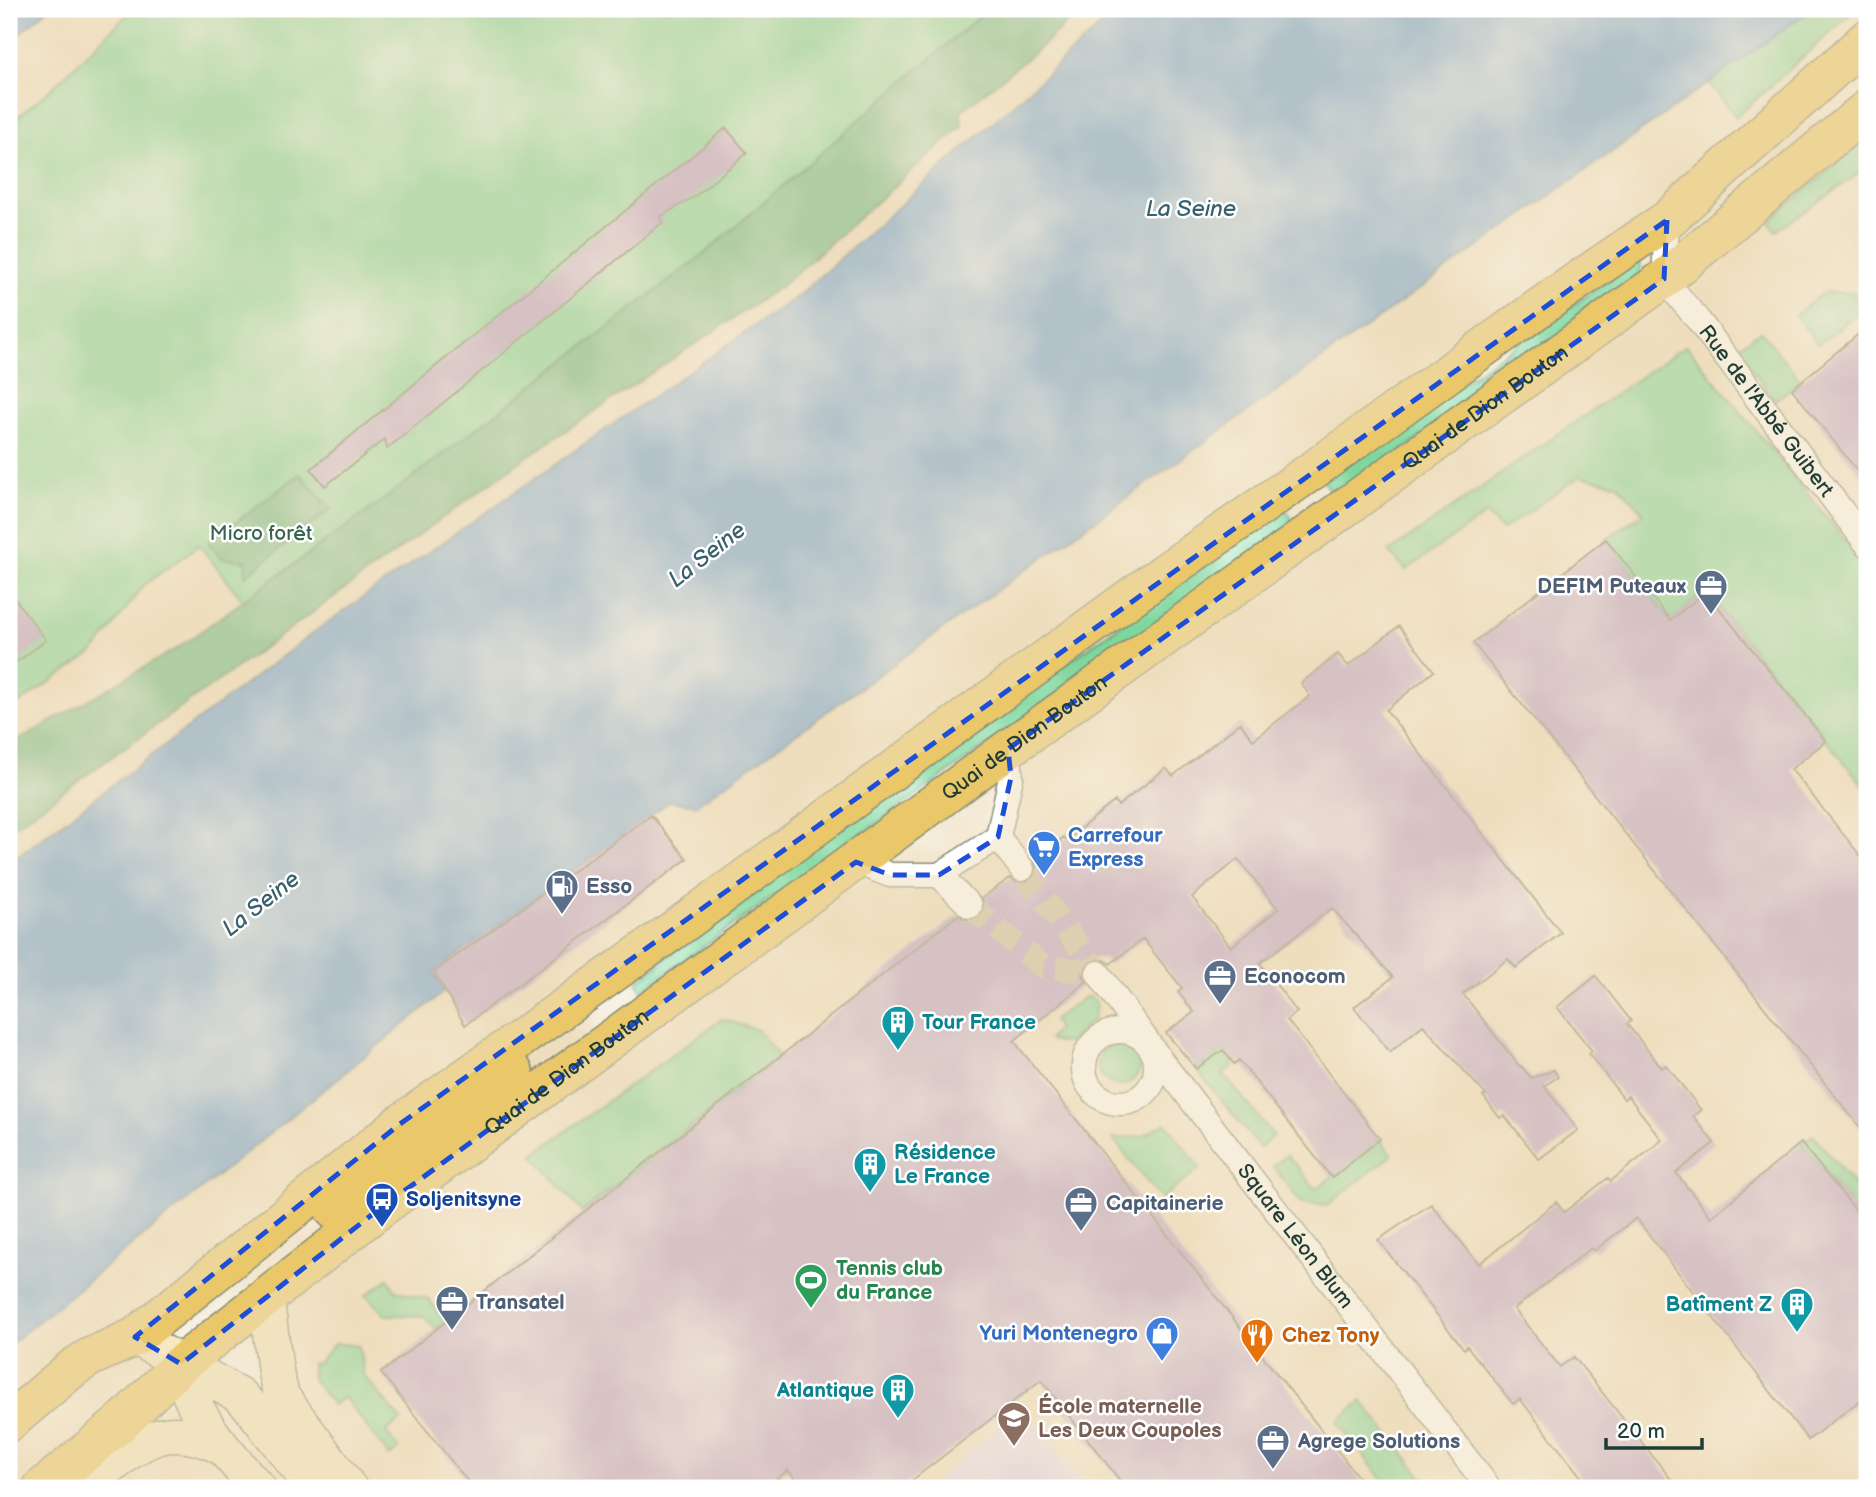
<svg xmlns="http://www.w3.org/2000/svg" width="1876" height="1497" font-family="'Balsamiq Sans',sans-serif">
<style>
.built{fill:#e0d4f4}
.green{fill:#7ed79c;stroke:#4e8a68;stroke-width:2}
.forest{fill:#66b884;stroke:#427a5c;stroke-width:2}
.water{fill:#6aa1d8;stroke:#446f86;stroke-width:2}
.building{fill:#b89dcb;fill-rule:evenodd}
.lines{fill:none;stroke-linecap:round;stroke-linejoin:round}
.minor-tunnel{stroke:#c5bea2;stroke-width:24;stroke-dasharray:24 12;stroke-linecap:butt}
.minor-casing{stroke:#868e79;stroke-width:27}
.secondary-casing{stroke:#868e79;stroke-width:38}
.primary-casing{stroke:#868e79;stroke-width:41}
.minor{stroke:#fff;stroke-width:24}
.secondary{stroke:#f7e9c3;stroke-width:35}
.primary{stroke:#eac769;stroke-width:38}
.marked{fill:none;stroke:#1d4ed8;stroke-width:5;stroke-dasharray:14 9;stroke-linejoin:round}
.labels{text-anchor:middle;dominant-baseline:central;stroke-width:5;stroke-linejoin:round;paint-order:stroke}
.street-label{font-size:21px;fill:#1f3d34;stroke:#fff}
.park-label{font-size:21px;fill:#37644e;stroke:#fff}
.service-label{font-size:21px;font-weight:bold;fill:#4e5e75;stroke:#fff;text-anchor:start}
.shop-label{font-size:21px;font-weight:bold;fill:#366cbe;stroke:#fff;text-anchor:start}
.culture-label{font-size:21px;font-weight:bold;fill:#0d838f;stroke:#fff;text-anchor:start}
.transit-label{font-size:21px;font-weight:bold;fill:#164399;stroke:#fff;text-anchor:start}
.leisure-label{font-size:21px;font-weight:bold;fill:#27864d;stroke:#fff;text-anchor:start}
.food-label{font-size:21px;font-weight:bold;fill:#c56008;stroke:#fff;text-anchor:start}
.education-label{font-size:21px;font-weight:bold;fill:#785e54;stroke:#fff;text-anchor:start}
.water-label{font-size:23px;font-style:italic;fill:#39606d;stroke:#fff}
</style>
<rect width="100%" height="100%" fill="#fff"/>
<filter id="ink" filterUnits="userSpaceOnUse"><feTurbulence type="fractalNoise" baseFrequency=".0143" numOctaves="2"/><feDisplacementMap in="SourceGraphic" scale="14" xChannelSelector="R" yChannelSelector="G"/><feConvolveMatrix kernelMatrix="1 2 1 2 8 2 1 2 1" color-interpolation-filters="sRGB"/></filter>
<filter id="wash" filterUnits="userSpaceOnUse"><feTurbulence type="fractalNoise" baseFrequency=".00686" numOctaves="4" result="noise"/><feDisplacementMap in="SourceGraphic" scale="28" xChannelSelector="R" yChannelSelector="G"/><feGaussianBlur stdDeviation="1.57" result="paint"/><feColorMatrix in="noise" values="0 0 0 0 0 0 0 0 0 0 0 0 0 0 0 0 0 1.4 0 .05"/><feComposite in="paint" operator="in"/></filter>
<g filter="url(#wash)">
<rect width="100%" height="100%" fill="#eedebe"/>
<path class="built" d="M1022,1408L1085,1488H926Z"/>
<path class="green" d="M133,9H1030L270,635L199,545L144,585L94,652L9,710V124L50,90Z
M1812,9H1856L1736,117L1709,83Z
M1867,137V168L1776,231L1769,221Z
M1640,258L1641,279L1335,499L1323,481Z
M1825,292H1854L1862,310L1818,344L1795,315Z
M1761,331L1801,381L1775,400L1736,348Z
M1686,345L1867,567V790L1706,592L1671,620L1667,616L1606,539L1644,513L1618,484L1580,476L1502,530L1486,514L1406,570L1389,552Z
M1285,508L1296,526L642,990L637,982L771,873Z
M1085,997H1090L1096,1003L1094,1018L1069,1043L1051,1041L1049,1039L1058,1029L1053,1020Z
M722,1019L758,1030L779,1057L582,1212L533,1155Z
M1098 1064a21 21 0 1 1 42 0a21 21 0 1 1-42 0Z
M1223,1050L1234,1064L1223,1074L1274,1136L1260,1148L1196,1069Z
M1166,1123L1200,1168L1161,1199L1113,1139L1143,1136Z
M1813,1135L1867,1200V1216L1863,1219L1801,1143Z
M1380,1139L1392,1155L1327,1205L1301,1203L1273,1166L1287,1155L1316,1189Z
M388,1279L396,1291L428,1299L445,1321L435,1329L424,1316L385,1315L366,1295Z
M335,1343L359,1346L364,1376L401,1420L386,1432L399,1449L389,1456L344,1397L333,1405L312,1379V1363L317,1364Z
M1362,1401L1431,1488H1389L1337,1422Z"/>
<path class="forest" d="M988,9H1083L1036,51L961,111L962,126L784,284L525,458L225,676L9,830V746L179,647L378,504L700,257Z
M300,474L331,509L245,576L246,561L221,558L208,543Z"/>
<path class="water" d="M9,9H48L9,42Z
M1120,9H1812L696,805L670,801L434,972L444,992L9,1345V863L325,624L798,296Z"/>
<g id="blocks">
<path class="building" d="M726,128L747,153L694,197L660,217L663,222L387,449L385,439L325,486L311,469Z
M1867,327V483L1792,389Z
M1606,539L1670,620L1706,592L1826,741L1791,769L1867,864V1136L1473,643Z
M9,591L46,640L9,668Z
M1399,626L1434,671L1386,710L1561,933L1516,968L1508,959L1463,994L1520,1067L1521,1066L1531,1078L1554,1070L1558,1077L1544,1086L1578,1130L1539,1159L1504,1115L1500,1118L1483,1096L1486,1095L1423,1025L1390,1052L1354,1007L1393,977L1332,908L1260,963L1297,1012L1287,1020L1380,1139L1332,1178L1239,1060L1234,1064L1223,1050L1196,1069L1166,1033L1194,1012L1178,992L1182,988L1143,939L1110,964L1105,960L1097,958L1089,961L1083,974L1086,982L1014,1041L1367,1488H1126L1041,1380L902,1488H803L788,1470L765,1488H473L381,1373L958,915L967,920L980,917L984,909L982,898L1010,878L1016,882L1023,884L1031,880L1037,868L1034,860L1064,837L1066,840L1115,801L1118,806L1166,768L1173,776L1240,723L1253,740L1310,696L1301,683L1338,654L1348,666ZM1238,859L1278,909L1231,947L1192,897Z
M651,815L687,859L465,1025L434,972Z
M1596,976L1631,1021L1627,1024L1662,1068L1666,1065L1701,1110L1693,1116L1714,1143L1676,1173L1711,1217L1801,1143L1867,1224V1395L1808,1440L1636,1218L1594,1251L1591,1248L1514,1309L1560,1367L1574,1357L1678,1488H1590L1520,1399L1513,1404L1467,1346L1464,1349L1378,1240L1431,1204L1479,1264L1556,1202L1564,1212L1608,1178L1611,1181L1662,1140L1628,1096L1624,1099L1589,1054L1592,1051L1557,1007Z"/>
</g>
</g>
<g filter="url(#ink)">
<use href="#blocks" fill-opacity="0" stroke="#868e79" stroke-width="2"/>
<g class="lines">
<path class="minor-tunnel" d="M970,906L1042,966L1098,973L1022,869"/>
<defs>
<g id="minor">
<path id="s1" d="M1667,220L1664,279L1698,320L1867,544"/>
<path d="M998,837L1022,869"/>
<path d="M856,862L890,875H939L998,837L1011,777L1008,749"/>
<path d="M939,875L970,906"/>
<path id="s2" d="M1098,973L1163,1063L1489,1488"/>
<circle cx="1120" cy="1067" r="36"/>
</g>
<path id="secondary" d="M266,1298L276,1375L282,1397L349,1488
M135,1337L239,1395L249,1405L314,1488
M181,1364C190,1415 225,1451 258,1488
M86,1488C133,1449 158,1415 222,1447"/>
<g id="primary">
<path d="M334,1210L514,1073"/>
<path d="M9,1422L73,1368L90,1357L135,1337L400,1124L678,927L1164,573L1316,468L1557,295L1667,220L1867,39"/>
<path id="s3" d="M42,1488L123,1421L181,1364L378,1210L1008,749L1664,279L1867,109"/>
</g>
</defs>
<use href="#minor" class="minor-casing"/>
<use href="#secondary" class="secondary-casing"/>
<use href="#primary" class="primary-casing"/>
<use href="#minor" class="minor"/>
<use href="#secondary" class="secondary"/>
<use href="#primary" class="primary"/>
</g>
</g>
<path d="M0 0H1876V1497H0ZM1667,220L1664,279L1008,749L1011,777L998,837L939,875H890L856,862L378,1210L181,1364L135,1337L400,1124Z" fill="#eedebe" fill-opacity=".55" fill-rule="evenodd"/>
<path class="marked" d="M1667,220L1664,279L1008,749L1011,777L998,837L939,875H890L856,862L378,1210L181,1364L135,1337L400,1124Z"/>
<defs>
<symbol id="office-pin" viewBox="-11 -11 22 30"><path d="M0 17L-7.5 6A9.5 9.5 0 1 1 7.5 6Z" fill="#5c6f8a" stroke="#fff"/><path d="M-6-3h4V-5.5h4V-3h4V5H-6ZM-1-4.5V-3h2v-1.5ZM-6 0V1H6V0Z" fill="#fff"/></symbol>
<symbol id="supermarket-pin" viewBox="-11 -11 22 30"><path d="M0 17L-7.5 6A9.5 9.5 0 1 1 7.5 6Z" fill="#3f7fe0" stroke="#fff"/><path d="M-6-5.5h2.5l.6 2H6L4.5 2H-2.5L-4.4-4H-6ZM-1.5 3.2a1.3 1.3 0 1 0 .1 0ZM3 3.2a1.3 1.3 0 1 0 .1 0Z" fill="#fff"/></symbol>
<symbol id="fuel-pin" viewBox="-11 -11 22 30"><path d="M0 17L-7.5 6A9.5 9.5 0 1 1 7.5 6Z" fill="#5c6f8a" stroke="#fff"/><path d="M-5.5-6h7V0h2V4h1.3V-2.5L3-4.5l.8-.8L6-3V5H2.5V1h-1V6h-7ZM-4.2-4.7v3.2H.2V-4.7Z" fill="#fff"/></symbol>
<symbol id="building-pin" viewBox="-11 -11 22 30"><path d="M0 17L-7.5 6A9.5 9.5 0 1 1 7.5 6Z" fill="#0f9aa8" stroke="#fff"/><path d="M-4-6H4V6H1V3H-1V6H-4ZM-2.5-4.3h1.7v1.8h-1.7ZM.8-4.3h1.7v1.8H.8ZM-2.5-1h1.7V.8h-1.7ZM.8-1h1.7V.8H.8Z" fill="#fff"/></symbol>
<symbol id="bus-pin" viewBox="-11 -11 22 30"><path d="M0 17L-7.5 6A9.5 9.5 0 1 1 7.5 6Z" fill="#1a4fb4" stroke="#fff"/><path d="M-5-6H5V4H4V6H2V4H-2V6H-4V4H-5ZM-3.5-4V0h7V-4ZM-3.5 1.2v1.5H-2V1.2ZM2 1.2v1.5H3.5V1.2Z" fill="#fff"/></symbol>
<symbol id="stadium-pin" viewBox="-11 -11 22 30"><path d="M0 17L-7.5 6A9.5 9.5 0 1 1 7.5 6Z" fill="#2e9e5b" stroke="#fff"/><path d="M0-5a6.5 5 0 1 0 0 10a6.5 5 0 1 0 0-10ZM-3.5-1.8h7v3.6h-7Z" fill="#fff"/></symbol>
<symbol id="shop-pin" viewBox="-11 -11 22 30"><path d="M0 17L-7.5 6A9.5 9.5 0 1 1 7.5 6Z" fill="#3f7fe0" stroke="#fff"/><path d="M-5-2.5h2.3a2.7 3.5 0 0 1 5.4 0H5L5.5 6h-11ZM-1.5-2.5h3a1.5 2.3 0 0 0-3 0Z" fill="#fff"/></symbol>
<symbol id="restaurant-pin" viewBox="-11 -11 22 30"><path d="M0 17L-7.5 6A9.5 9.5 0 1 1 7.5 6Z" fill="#e8710a" stroke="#fff"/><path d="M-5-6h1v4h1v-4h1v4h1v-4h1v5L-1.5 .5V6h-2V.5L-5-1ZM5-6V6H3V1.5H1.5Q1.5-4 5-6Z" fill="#fff"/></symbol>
<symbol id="school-pin" viewBox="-11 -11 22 30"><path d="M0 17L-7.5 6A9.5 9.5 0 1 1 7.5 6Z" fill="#8d6e63" stroke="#fff"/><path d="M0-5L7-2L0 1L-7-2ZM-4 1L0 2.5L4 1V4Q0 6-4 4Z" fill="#fff"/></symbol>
</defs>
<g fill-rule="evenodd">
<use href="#office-pin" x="1692" y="567" width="38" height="52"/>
<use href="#supermarket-pin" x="1025" y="828" width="38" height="52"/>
<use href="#fuel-pin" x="543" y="867" width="38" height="52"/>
<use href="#office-pin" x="1201" y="957" width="38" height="52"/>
<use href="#building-pin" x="879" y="1003" width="38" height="52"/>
<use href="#building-pin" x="851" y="1145" width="38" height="52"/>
<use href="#bus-pin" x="363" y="1180" width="38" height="52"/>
<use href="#office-pin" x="1062" y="1184" width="38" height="52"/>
<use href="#stadium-pin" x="792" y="1261" width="38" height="52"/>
<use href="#office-pin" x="433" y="1283" width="38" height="52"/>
<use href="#building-pin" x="1778" y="1285" width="38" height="52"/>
<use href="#shop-pin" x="1143" y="1314" width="38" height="52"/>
<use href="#restaurant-pin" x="1238" y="1316" width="38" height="52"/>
<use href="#building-pin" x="879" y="1371" width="38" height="52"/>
<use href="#school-pin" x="995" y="1399" width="38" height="52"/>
<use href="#office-pin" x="1254" y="1422" width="38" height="52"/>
</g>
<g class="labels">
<g class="street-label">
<text stroke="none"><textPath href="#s3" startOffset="1804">Quai de Dion Bouton</textPath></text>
<text stroke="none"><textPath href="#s1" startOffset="226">Rue de l'Abbé Guibert</textPath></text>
<text stroke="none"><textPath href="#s3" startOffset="1237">Quai de Dion Bouton</textPath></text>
<text stroke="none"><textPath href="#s3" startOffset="670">Quai de Dion Bouton</textPath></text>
<text stroke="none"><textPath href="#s2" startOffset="329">Square Léon Blum</textPath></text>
</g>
<g class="park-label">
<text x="261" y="533">Micro forêt</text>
</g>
<g class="service-label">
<text x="1686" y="586" text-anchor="end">DEFIM Puteaux</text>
<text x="586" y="886">Esso</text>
<text x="1244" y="976">Econocom</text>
<text x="1106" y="1203">Capitainerie</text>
<text x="476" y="1302">Transatel</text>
<text x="1298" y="1441">Agrege Solutions</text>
</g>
<g class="shop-label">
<text x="1068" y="835">Carrefour<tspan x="1068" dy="24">Express</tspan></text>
<text x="1138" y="1333" text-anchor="end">Yuri Montenegro</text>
</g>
<g class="culture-label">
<text x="922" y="1022">Tour France</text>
<text x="894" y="1152">Résidence<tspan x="894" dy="24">Le France</tspan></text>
<text x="1772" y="1304" text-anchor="end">Batîment Z</text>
<text x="874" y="1390" text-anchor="end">Atlantique</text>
</g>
<g class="transit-label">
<text x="406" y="1199">Soljenitsyne</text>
</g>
<g class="leisure-label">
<text x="836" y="1268">Tennis club<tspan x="836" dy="24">du France</tspan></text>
</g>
<g class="food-label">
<text x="1282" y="1335">Chez Tony</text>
</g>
<g class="education-label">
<text x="1038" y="1406">École maternelle<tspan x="1038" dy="24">Les Deux Coupoles</tspan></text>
</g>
<g class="water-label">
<text x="1191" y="209">La Seine</text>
<text transform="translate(707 555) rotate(-38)">La Seine</text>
<text transform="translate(261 904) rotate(-38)">La Seine</text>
</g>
</g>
<rect width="1876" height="1497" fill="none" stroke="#fff" stroke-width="35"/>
<path d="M1606 1438v10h96v-10" fill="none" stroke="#1f3d34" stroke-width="3.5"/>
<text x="1617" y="1438" font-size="21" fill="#1f3d34" stroke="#ffffff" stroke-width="5" paint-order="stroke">20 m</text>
</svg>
